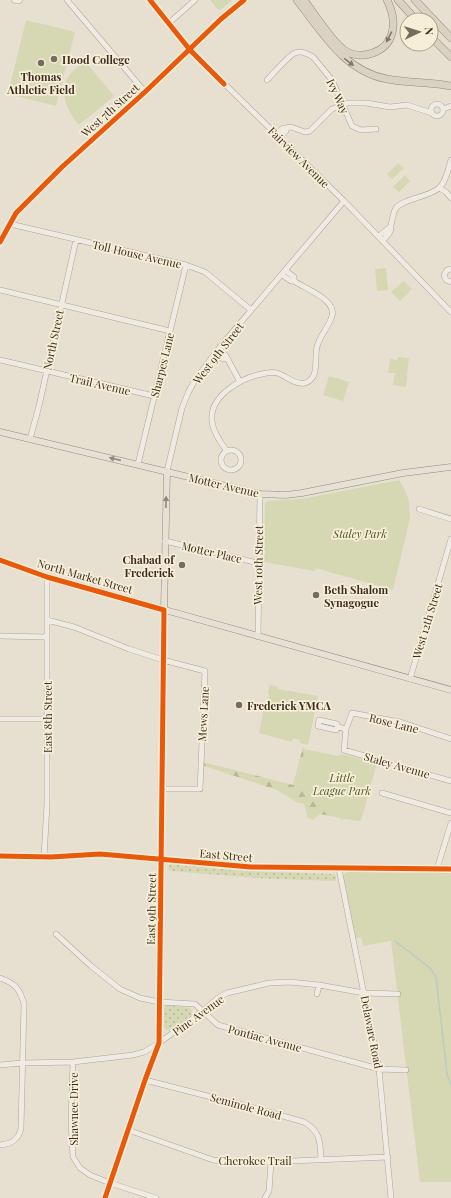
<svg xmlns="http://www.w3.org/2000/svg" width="451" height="1198" font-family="'Playfair Display',serif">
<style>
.grass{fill:url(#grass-dots)}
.forest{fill:url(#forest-firs)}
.park{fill:#d6d7b3}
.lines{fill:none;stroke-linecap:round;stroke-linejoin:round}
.stream{stroke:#bcccc2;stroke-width:1.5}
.minor-casing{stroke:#ada599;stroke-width:6}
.major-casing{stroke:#928b80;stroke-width:7}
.highway-casing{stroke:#928b80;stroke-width:8}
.minor{stroke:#efebe3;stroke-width:5}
.major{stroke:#e6e1d4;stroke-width:6}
.highway{stroke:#dad1c2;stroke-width:7}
.cycleway-casing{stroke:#f7eed8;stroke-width:8}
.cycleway{stroke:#e8590c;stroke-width:5}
.oneway{fill:#847769}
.oneway2{fill:#92887a}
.poi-dot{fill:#786c5e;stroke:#f7eed8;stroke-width:1.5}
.labels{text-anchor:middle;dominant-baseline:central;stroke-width:3.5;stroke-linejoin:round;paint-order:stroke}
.poi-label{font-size:11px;font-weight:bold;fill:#3d2e20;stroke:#f7eed8;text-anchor:start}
.street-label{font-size:11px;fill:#3d2e20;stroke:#f7eed8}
.park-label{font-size:11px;font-style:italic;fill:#4d5a26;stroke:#f7eed8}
</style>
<defs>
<pattern id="grass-dots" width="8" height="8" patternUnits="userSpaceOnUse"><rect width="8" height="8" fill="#d6d7b3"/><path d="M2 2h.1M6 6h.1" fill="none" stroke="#b9b99a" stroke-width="1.8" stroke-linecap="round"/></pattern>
<pattern id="forest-firs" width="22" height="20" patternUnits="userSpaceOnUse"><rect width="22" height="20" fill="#d6d7b3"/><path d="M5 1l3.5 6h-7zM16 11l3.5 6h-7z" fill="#b9b99a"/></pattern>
</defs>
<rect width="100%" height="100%" fill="#e7e0d1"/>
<path class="grass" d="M170,864L242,871L334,874L336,876V879L335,881L256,878L172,871L168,869Z
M168,1005L190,1008L192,1011L191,1015L169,1031L164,1028V1008Z"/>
<path class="forest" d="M303,746L305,750L298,777C307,794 326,810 344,819L342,821L340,818L320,814L313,820L308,818L304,804L298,803L277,790L204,766L203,762L293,785Z"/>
<path class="park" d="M210,0H232L219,11Z
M26,20L75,32L56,106L8,94Z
M85,61L114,96L79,125C68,112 57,92 69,76C73,70 80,65 85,61Z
M398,163L404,168L392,179L387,174Z
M405,175L410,181L399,192L393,187Z
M386,268L388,290L377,291L375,269Z
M404,281L412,289L400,301L391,292Z
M398,357L409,358L406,387L393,385L395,373H388L390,359L397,360Z
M329,376L349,382L343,401L323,395Z
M399,480L404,488L409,501L410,518L393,590L316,568L314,571L264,562L265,503L267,501L302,499Z
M270,685L278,687V689L318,696L308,745L300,743V740L293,738L292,742L259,733L264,706H266L269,696L268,693Z
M305,750H309L338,756L342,754L377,763L361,821C355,820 350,820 345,819C329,814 305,791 298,777Z
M451,869V1182H420L391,941L363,946L361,937L352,939L341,880L344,874L348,871Z"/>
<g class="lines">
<path class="stream" d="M395,941L430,968L436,977L447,1074L451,1085"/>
<defs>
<path id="minor" d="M14,0L18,1L20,0
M67,0L145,92
M150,0L195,55L344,201L451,312
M169,23L195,0
M267,80C273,74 288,56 295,53C301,50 308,54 313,57L332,80L352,126L361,130L376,129
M431 110a6 6 0 1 1 12 0a6 6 0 1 1-12 0Z
M443,109L451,106
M286,128L291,127L305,132L310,131L332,109L348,103H366L390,107L407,105L432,113
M276,134L283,128H286V131L279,137
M439,188L446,192L451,198
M10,224L186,265L205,272L251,310
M391,226C392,220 393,213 396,208C403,199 429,197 439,188C446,182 448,169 451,160
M379,236L391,226C391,233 388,235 383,240
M451,269L447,270L444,275L446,280L451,282
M282,275L291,281H294V277L286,271
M0,290L170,331
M219,348L226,356L240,382
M215,354L220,358L227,359
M0,360L154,396
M30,439L39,406L76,240
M221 460a10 10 0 1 1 20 0a10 10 0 1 1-20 0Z
M227,451C220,442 213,432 212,421C209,396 241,378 262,374C266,373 272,372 277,373C289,377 304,393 314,375C317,366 315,356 317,347C319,337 327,329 331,319C340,300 305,289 294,281
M138,464L186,265
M167,471L182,408L188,393L195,380L219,348L344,201
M419,509L451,519
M165,541L258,563
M47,620L74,627L129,649L163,660L205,671L200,789H162
M0,636L47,637
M258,637L260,494
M410,679L451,539
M0,719H47
M338,727L336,730L318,726L319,720L337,724L338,727L346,729
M451,739L400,722L352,713L346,729L344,750L451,781
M382,793L451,813
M44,857L47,804V577
M339,869L379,1069L391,1198
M437,869L451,823
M56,934L91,966L120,989L140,998L159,1002L195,1004L218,1025L379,1069L406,1070
M0,978C15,983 20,989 24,1004L21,1128C19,1140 11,1144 0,1145
M317,994L319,985
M73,1062L71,1121L73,1157L80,1168L90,1175L110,1183L156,1198
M0,1065L22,1063L73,1062L133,1055L144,1052L159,1043L203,1011L218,998L227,993L269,983L290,982L319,985L364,993L398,994
M145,1080L254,1108L304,1122C321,1132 320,1142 321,1159
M128,1130L213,1160L239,1163L388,1157
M105,1198L145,1080L159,1043L164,610
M265,1198L269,1191L271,1162"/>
<path id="major" d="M0,242L16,213L62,167L145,92L221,19L244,0
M0,432L260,494L286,495L302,493L403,473L451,467
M0,560L47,577L451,690
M164,610L167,471
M0,856L51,857L100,854L251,867L451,869"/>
<path id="highway" d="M297,0C322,32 344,71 387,79C408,83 430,82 451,86
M304,0C313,12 333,43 344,50C361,61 387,53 392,33C395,22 392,10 387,0
M398,0L416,20
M415,0L451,38
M431,37L451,57"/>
</defs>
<use href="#minor" class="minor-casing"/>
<use href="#major" class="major-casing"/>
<use href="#highway" class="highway-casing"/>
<use href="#minor" class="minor"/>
<use href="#major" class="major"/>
<use href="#highway" class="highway"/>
<defs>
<path id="cycleway" d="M150,0L190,50L224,84
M0,242L16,213L62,167L145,92L221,19L244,0
M0,560L47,577L164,610L159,1043L145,1080L105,1198
M0,856L51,857L100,854L251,867L451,869"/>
</defs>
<use href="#cycleway" class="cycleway-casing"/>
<use href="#cycleway" class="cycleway"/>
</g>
<defs><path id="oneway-solid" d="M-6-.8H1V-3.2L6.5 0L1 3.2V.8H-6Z"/></defs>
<g class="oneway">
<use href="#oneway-solid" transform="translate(389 37) rotate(117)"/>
<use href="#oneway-solid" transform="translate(349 62) rotate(37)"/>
</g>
<g class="oneway2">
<use href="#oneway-solid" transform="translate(115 459) rotate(-167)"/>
<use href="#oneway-solid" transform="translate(166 502) rotate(-89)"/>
</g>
<g class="poi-dot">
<circle cx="54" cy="59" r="4"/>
<circle cx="41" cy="63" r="4"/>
<circle cx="182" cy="565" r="4"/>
<circle cx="316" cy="595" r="4"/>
<circle cx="239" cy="705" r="4"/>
</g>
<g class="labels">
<g class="poi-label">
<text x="62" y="59">Hood College</text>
<text x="41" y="76" text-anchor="middle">Thomas<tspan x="41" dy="13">Athletic Field</tspan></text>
<text x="174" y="559" text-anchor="end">Chabad of<tspan x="174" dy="13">Frederick</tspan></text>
<text x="324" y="589">Beth Shalom<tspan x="324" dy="13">Synagogue</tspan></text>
<text x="247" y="705">Frederick YMCA</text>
</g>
<g class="street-label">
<text transform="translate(338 96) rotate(65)">Ivy Way</text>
<text transform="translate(110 110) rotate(-42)">West 7th Street</text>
<text transform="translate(299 157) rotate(45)">Fairview Avenue</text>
<text transform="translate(137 254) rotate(13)">Toll House Avenue</text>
<text transform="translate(53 340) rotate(-78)">North Street</text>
<text transform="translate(218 353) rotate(-52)">West 9th Street</text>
<text transform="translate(162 365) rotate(-76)">Sharpes Lane</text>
<text transform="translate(100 384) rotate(13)">Trail Avenue</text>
<text transform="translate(224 485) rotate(13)">Motter Avenue</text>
<text transform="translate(212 552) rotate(13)">Motter Place</text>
<text transform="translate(258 565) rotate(-89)">West 10th Street</text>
<text transform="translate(85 576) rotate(16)">North Market Street</text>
<text transform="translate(427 621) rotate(-73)">West 12th Street</text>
<text transform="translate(203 714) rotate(-87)">Mews Lane</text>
<text transform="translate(47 717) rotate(-90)">East 8th Street</text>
<text transform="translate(394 723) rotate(14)">Rose Lane</text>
<text transform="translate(397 765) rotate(16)">Staley Avenue</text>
<text transform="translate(226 855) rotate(5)">East Street</text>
<text transform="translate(151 909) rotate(-89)">East 9th Street</text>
<text transform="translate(198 1015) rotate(-36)">Pine Avenue</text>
<text transform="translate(372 1032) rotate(79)">Delaware Road</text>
<text transform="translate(265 1038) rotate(15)">Pontiac Avenue</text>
<text transform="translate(246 1106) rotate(15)">Seminole Road</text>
<text transform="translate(73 1109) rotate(-90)">Shawnee Drive</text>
<text x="255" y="1160">Cherokee Trail</text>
</g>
<g class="park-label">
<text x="360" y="533">Staley Park</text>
<text x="342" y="777">Little<tspan x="342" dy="13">League Park</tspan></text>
</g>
</g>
<g transform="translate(419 32) rotate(86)"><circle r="19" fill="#f7eed8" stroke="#ada18e"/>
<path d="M0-3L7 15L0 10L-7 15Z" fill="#786c5e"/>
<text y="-6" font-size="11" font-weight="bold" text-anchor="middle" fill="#3d2e20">N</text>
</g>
</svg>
